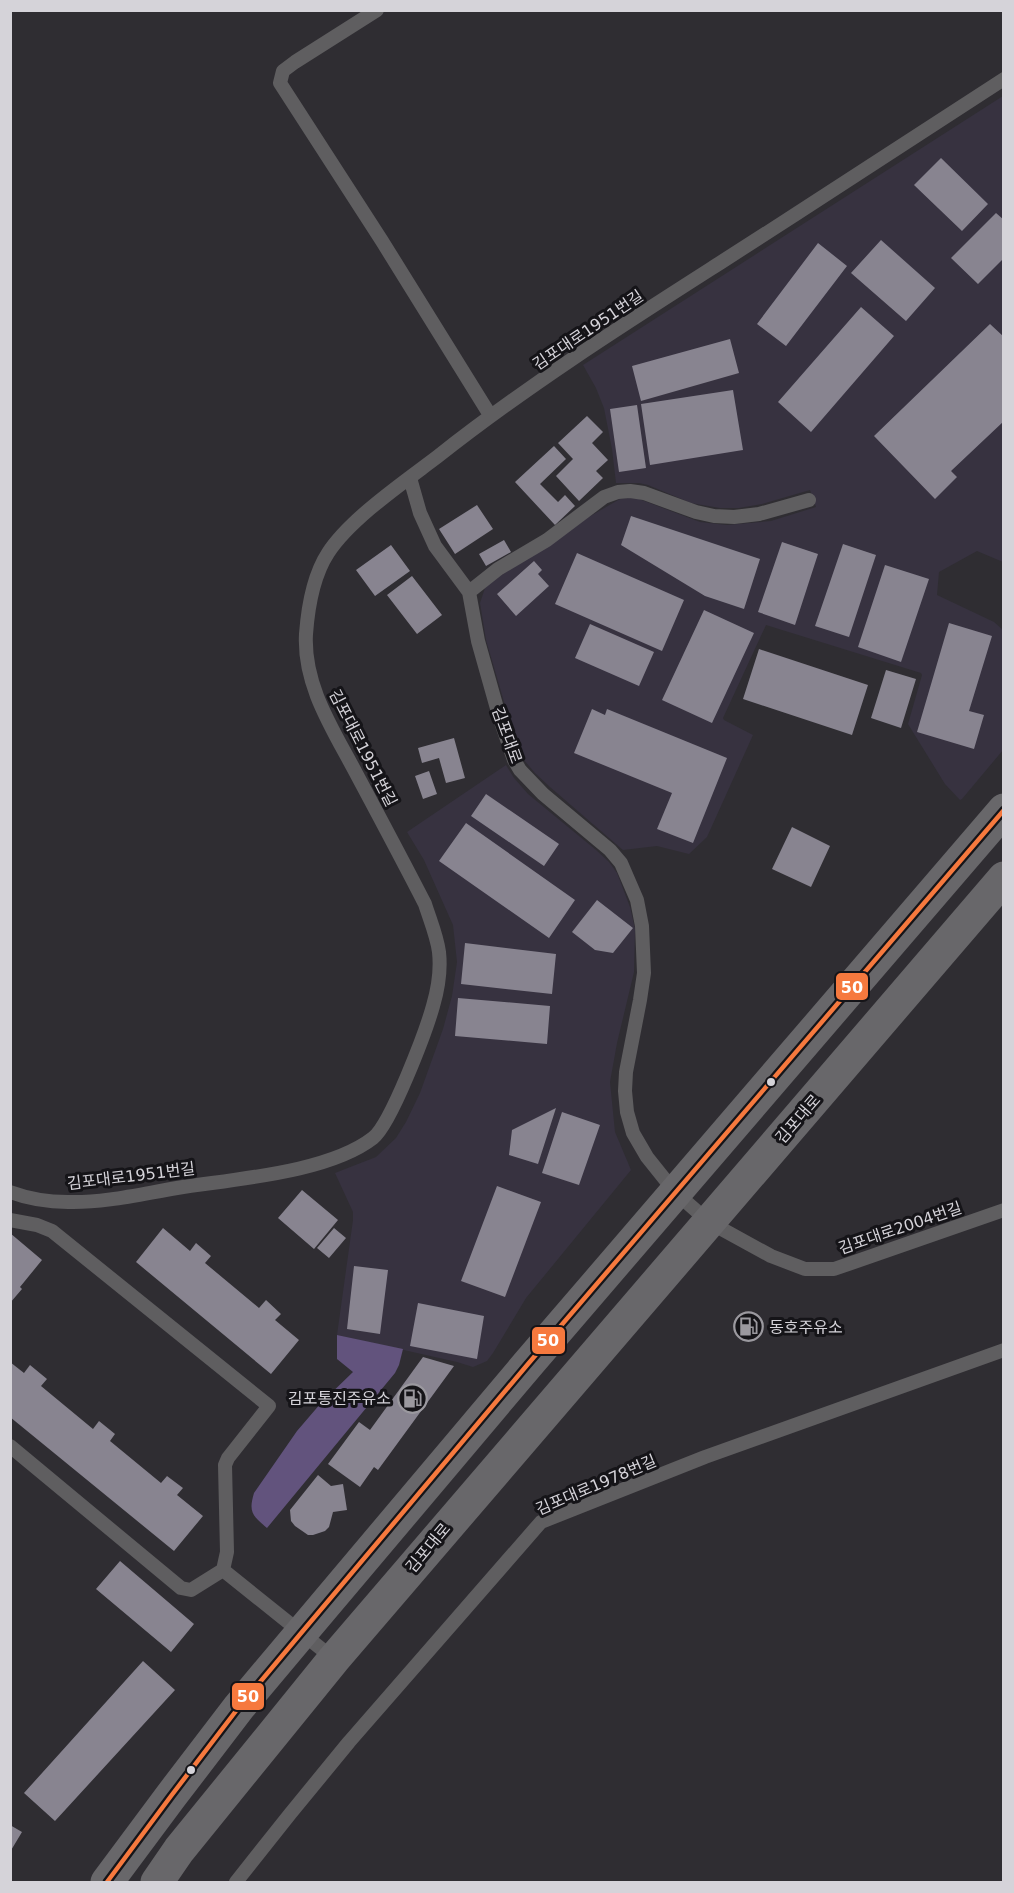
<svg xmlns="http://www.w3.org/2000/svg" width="1014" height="1893" font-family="'DejaVu Sans','Noto Sans KR',sans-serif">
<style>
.built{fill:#373240}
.forest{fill:#62537d}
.building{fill:#888490}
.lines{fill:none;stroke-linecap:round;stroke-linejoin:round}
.lane{stroke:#5f5e60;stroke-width:14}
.primary{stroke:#68676a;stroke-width:33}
.bus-1-casing{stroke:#151418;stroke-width:9}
.bus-1{stroke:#f6793e;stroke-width:4.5}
.bus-dot{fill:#d5d3d9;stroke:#151418;stroke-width:2}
.labels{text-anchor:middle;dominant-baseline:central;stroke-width:6;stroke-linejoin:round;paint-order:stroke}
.street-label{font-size:16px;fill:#d5d3d9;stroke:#151418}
.poi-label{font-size:16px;fill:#d5d3d9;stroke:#151418;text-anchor:start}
.line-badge{stroke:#151418;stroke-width:2}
.badge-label{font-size:16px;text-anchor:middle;font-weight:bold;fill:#fff}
</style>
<rect width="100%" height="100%" fill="#2f2d32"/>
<path class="built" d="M1003,96V562L977,551L939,572L937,595L994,622L1003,630V750L962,799L960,800L945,784L908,724L922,675L921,673L766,625L723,718L724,720L753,735L707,837L689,854L657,846L623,850L550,787L535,773L524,760L512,729L486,640L480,603L485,588L492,581L560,538L587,518L620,499L629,498L639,499L700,522L727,525L771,521L816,507L810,490L762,504L739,508H720L691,503L648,485L639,483H616L612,449L604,408L596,388L583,365Z
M506,765L514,778L528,794L596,850L609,862L617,873L630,907L635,929L634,972L617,1043L610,1082L615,1132L631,1170L526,1298L493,1353L487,1361L473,1367L457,1362L337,1335L353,1220V1212L335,1173L376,1157L396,1138L406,1122L420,1093L443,1029L452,996L457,962L453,925L424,860L407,832Z"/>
<path class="forest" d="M337,1335L403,1349L399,1365L395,1373L267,1528C253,1516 248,1513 254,1493L297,1431L321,1403L353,1372L337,1359Z"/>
<path class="building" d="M941,158L988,204L962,231L914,185Z
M996,213L1004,220V258L978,284L951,258Z
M881,240L935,288L906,321L851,273Z
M818,243L847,266L786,346L757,324Z
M861,307L894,336L811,432L778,402Z
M990,324L1004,337V421L951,471L957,477L935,499L874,436Z
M730,339L739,373L641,401L632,366Z
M733,390L743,450L650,465L641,404Z
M637,405L646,468L619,472L610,409Z
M587,416L603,432L592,443L608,460L596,471L603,478L579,501L556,476L573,459L558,443Z
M554,446L566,459L540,484L558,502L565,495L575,506L555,525L515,482Z
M477,505L493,529L455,554L439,529Z
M631,516L760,559L744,609L705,596L621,545Z
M504,540L511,552L486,566L479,554Z
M782,542L818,554L795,625L758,612Z
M843,544L876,555L849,637L815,626Z
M391,545L410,571L375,596L356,570Z
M577,553L684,600L662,651L555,604Z
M534,561L542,570L538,574L549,586L516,616L497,594Z
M885,565L929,579L901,662L858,647Z
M412,576L442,615L417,634L387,595Z
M704,610L754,633L712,723L662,700Z
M949,623L992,636L969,711L984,715L974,749L917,732Z
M590,624L654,652L639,686L575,658Z
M759,649L868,685L852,735L743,699Z
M886,670L916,679L901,728L871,718Z
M592,709L605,715L607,709L727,758L693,843L657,829L672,793L574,753Z
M454,738L465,778L446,783L439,758L422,763L418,748Z
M429,771L437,794L423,799L415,776Z
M486,794L559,844L544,866L471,816Z
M466,823L575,900L549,938L439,861Z
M792,827L830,846L811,887L772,869Z
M597,900L633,928L613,953L595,950L572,932Z
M465,943L556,954L552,994L461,984Z
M458,998L550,1006L547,1044L455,1036Z
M556,1108L538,1164L509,1155L512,1130Z
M562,1112L600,1125L579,1185L542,1173Z
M497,1186L541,1202L505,1297L461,1281Z
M302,1190L338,1220L314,1249L278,1218Z
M163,1228L190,1251L196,1243L211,1256L205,1263L259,1308L266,1300L281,1314L275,1320L299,1340L271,1374L136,1262Z
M334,1228L346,1238L329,1258L317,1248Z
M10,1233L42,1260L20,1287L22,1289L10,1303Z
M354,1266L388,1270L380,1334L347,1329Z
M418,1303L484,1316L477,1359L410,1346Z
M423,1357L454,1366L378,1470L374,1467L360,1487L328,1464L359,1422L370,1430Z
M10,1362L24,1373L30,1365L47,1379L41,1386L93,1429L99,1421L115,1434L110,1441L161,1483L167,1476L183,1488L177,1495L203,1516L174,1551L10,1417Z
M318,1475L331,1486L343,1484L347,1510L333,1512L329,1527L325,1531L313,1535H308L295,1526L291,1521L290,1510Z
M120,1561L194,1624L171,1652L96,1589Z
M143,1661L175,1690L55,1821L24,1793Z
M10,1825L22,1832L10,1852Z"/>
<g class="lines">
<path class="lane" d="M377,10L295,62L283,71L280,83L382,241L490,415
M410,478L420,513L435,546L469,592
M809,500L759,514L734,517L714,516L696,512L644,493L630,491L618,492L604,497L547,540L498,569L469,592L478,641L500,719L514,760L520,770L543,794L610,850L621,863L637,900L642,926L644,973L640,1000L626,1072L625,1091L627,1112L633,1133L647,1157L675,1192L709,1222L771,1256L805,1269H834L1004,1210
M10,1192C29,1199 48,1202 68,1202C104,1203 141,1194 177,1188C233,1179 328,1173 373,1138C391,1124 426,1031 433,1006C438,989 441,970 439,952C437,936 430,920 425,904C403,861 380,818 357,775C334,731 303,686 306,634C308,607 313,576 328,553C350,519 404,482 437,457C528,385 626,323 723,261C817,201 910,140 1004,79
M10,1220L37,1225L52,1231L269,1406L228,1458L225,1465L227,1552L223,1570L191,1590L181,1588L10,1446
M223,1570L334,1659
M236,1882L290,1814L349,1742L541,1522L705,1457L1004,1350"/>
<path class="primary" d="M107,1882L171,1796L239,1707L302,1632L528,1364L1004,810
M157,1882L179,1850L334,1659L1004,878"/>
<defs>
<path id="bus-1" d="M107,1882L171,1796L239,1707L302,1632L528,1364L1004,810"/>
</defs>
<use href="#bus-1" class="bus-1-casing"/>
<use href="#bus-1" class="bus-1"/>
</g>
<defs>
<symbol id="fuel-ring" viewBox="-11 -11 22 22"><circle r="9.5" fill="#151418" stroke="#9b999f" stroke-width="1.5"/><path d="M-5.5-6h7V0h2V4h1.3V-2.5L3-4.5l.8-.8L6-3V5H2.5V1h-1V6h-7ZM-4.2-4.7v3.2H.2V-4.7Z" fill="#9b999f"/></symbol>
</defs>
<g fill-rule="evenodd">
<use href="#fuel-ring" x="732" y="1310" width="33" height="33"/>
<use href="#fuel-ring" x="396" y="1382" width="33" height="33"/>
</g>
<g class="bus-dot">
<circle cx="771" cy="1082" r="5"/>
<circle cx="191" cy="1770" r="5"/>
</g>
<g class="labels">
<g class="street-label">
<text transform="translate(588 330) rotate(-34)">김포대로1951번길</text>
<text transform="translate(507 735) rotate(70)">김포대로</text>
<text transform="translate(363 748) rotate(63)">김포대로1951번길</text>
<text transform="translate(798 1119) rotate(-49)">김포대로</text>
<text transform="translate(131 1176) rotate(-7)">김포대로1951번길</text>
<text transform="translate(900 1228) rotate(-19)">김포대로2004번길</text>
<text transform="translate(596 1485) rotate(-23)">김포대로1978번길</text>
<text transform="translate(428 1548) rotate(-50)">김포대로</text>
</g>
<g class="poi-label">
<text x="769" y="1327">동호주유소</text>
<text x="391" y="1398" text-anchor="end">김포통진주유소</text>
</g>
</g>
<g class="line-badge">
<rect x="835" y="972" width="34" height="29" rx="6" fill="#f6793e"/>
<rect x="531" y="1326" width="35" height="29" rx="6" fill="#f6793e"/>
<rect x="231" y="1682" width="34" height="29" rx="6" fill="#f6793e"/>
</g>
<g class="badge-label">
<text x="852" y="993">50</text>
<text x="548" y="1346">50</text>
<text x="248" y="1702">50</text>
</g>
<rect width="1014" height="1893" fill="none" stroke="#d5d3d9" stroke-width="24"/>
</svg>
